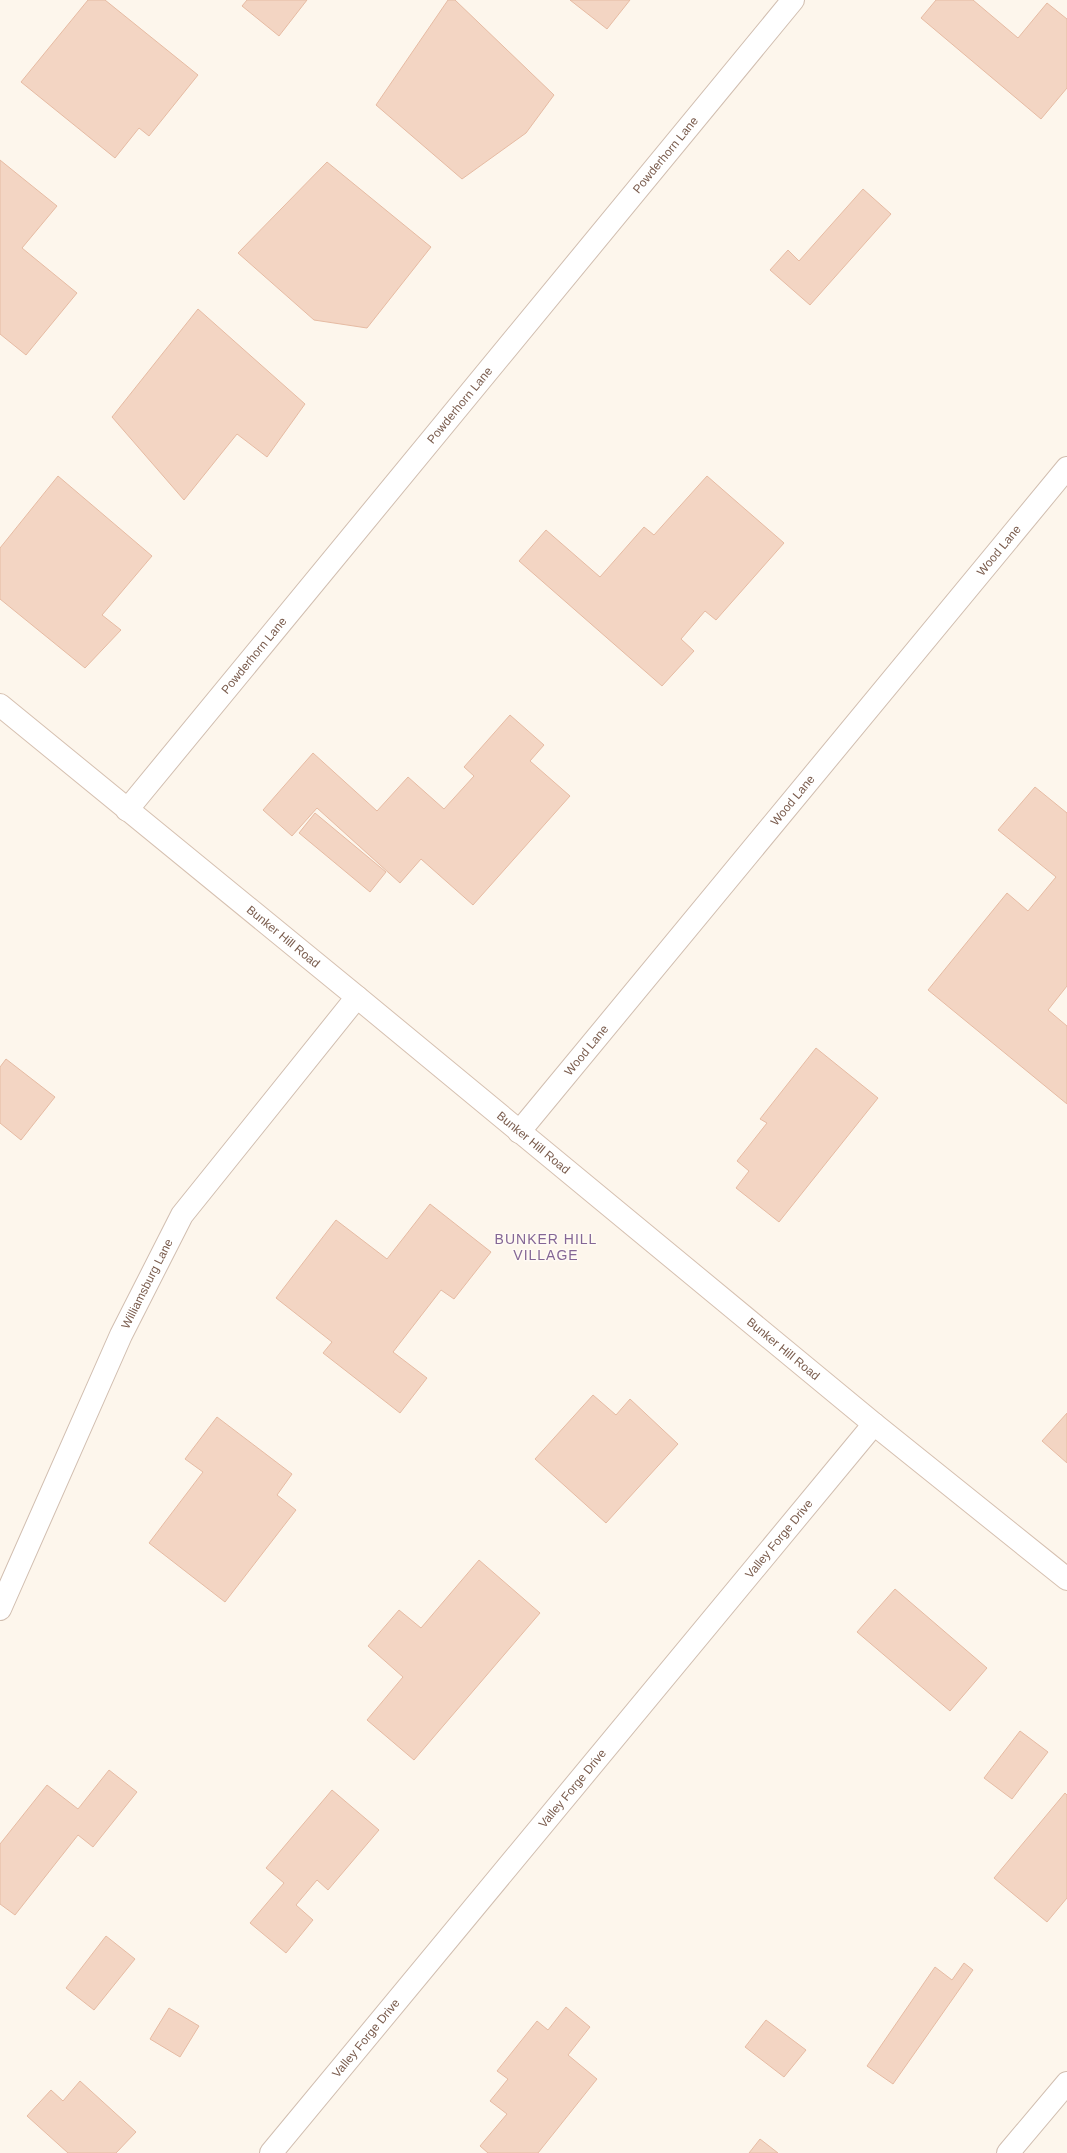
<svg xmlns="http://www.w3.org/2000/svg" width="1067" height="2153" font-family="Helvetica,sans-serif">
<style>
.building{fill:#f3d5c3;stroke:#e6bba3}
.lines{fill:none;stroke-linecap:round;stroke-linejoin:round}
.street-casing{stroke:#d1beb0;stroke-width:24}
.secondary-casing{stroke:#d6c0b0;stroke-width:24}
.street{stroke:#fff;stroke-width:22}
.secondary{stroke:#fff;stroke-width:22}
.labels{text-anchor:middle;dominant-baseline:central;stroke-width:3;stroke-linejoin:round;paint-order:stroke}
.street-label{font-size:12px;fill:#7a5c4d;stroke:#fffaf3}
.quarter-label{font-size:14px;letter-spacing:1px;fill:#846695;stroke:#fffaf3}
</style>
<rect width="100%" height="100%" fill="#fdf6ec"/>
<path class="building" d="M88,0H105L198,75L149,136L139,128L115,158L21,82Z
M247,0H307L279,36L242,6Z
M448,0H455L554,95L526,133L462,179L376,105Z
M570,0H630L607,29Z
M936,0H973L1018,38L1047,3L1067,19V88L1041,119L921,18Z
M0,160L57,206L22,248L77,293L26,355L0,334Z
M327,162L431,247L367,328L314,320L238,253Z
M863,189L891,214L810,305L770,270L788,250L799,261Z
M198,309L305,404L267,457L237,434L184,500L112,417Z
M58,476L152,556L102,615L121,630L85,668L0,599V548Z
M707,476L784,543L716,620L705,611L681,639L694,651L662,686L519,561L546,530L600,577L644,527L654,535Z
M510,715L544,745L530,761L570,796L473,905L421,859L400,883L317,808L292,836L263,810L313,753L377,811L408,777L444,809L474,776L464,767Z
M1035,787L1067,813V986L1048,1010L1067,1026V1104L928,990L1007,893L1028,911L1056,877L998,830Z
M315,813L386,872L370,892L299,833Z
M816,1048L878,1098L779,1222L736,1188L749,1171L737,1161L767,1123L760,1119Z
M6,1059L55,1097L21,1140L0,1123V1067Z
M430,1204L491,1252L454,1299L441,1290L393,1352L427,1378L400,1413L323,1353L332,1342L276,1298L336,1220L387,1259Z
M593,1395L616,1415L630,1399L678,1444L606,1523L535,1459Z
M1067,1413V1463L1042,1441Z
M217,1417L292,1474L277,1495L296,1510L225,1602L149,1543L203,1472L185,1459Z
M479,1560L540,1613L414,1760L367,1720L403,1677L368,1646L399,1610L421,1628Z
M895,1589L987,1668L950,1711L857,1632Z
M1020,1731L1048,1752L1012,1799L984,1778Z
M109,1770L137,1792L93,1847L78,1835L15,1915L0,1904V1844L47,1785L78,1809Z
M332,1790L379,1830L328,1890L317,1880L296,1905L313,1920L286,1953L250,1923L284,1883L266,1868Z
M1065,1793L1067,1795V1898L1047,1922L994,1878Z
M106,1936L135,1959L94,2010L66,1988Z
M964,1963L973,1970L893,2084L867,2066L935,1967L952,1980Z
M566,2007L590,2027L568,2055L597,2079L538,2153H488L480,2146L507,2114L490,2101L508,2079L497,2071L537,2021L548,2030Z
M169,2008L199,2026L180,2057L150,2039Z
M766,2020L806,2050L784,2077L745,2047Z
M80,2081L136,2132L116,2153H68L27,2116L51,2090L63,2101Z
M760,2139L778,2153H749Z"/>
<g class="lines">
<defs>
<g id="street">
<path id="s1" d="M127,810L793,0"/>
<path id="s2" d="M519,1132L1067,468"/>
<path id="s3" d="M0,1609L121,1335L182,1215L357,997"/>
<path id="s4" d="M271,2153L874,1424"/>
<path d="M1008,2153L1067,2083"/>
</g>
<g id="secondary">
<path id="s5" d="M0,705L357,997L874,1424L1067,1579"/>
</g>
</defs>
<use href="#street" class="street-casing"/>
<use href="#secondary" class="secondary-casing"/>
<use href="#street" class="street"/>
<use href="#secondary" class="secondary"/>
</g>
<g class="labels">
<g class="street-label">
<text stroke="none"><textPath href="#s1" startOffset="848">Powderhorn Lane</textPath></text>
<text stroke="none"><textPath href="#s1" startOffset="524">Powderhorn Lane</textPath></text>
<text stroke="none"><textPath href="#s2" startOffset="754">Wood Lane</textPath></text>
<text stroke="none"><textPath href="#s1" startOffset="200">Powderhorn Lane</textPath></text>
<text stroke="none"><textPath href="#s2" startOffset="430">Wood Lane</textPath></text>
<text stroke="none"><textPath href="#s5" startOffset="366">Bunker Hill Road</textPath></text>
<text stroke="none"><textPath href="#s2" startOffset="106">Wood Lane</textPath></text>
<text stroke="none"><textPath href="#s5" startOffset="690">Bunker Hill Road</textPath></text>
<text stroke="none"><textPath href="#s3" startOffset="357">Williamsburg Lane</textPath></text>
<text stroke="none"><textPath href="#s5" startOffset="1014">Bunker Hill Road</textPath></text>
<text stroke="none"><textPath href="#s4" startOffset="797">Valley Forge Drive</textPath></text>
<text stroke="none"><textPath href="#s4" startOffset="473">Valley Forge Drive</textPath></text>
<text stroke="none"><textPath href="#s4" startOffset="149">Valley Forge Drive</textPath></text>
</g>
<g class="quarter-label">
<text x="546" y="1239">BUNKER HILL<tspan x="546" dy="16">VILLAGE</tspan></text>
</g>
</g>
</svg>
